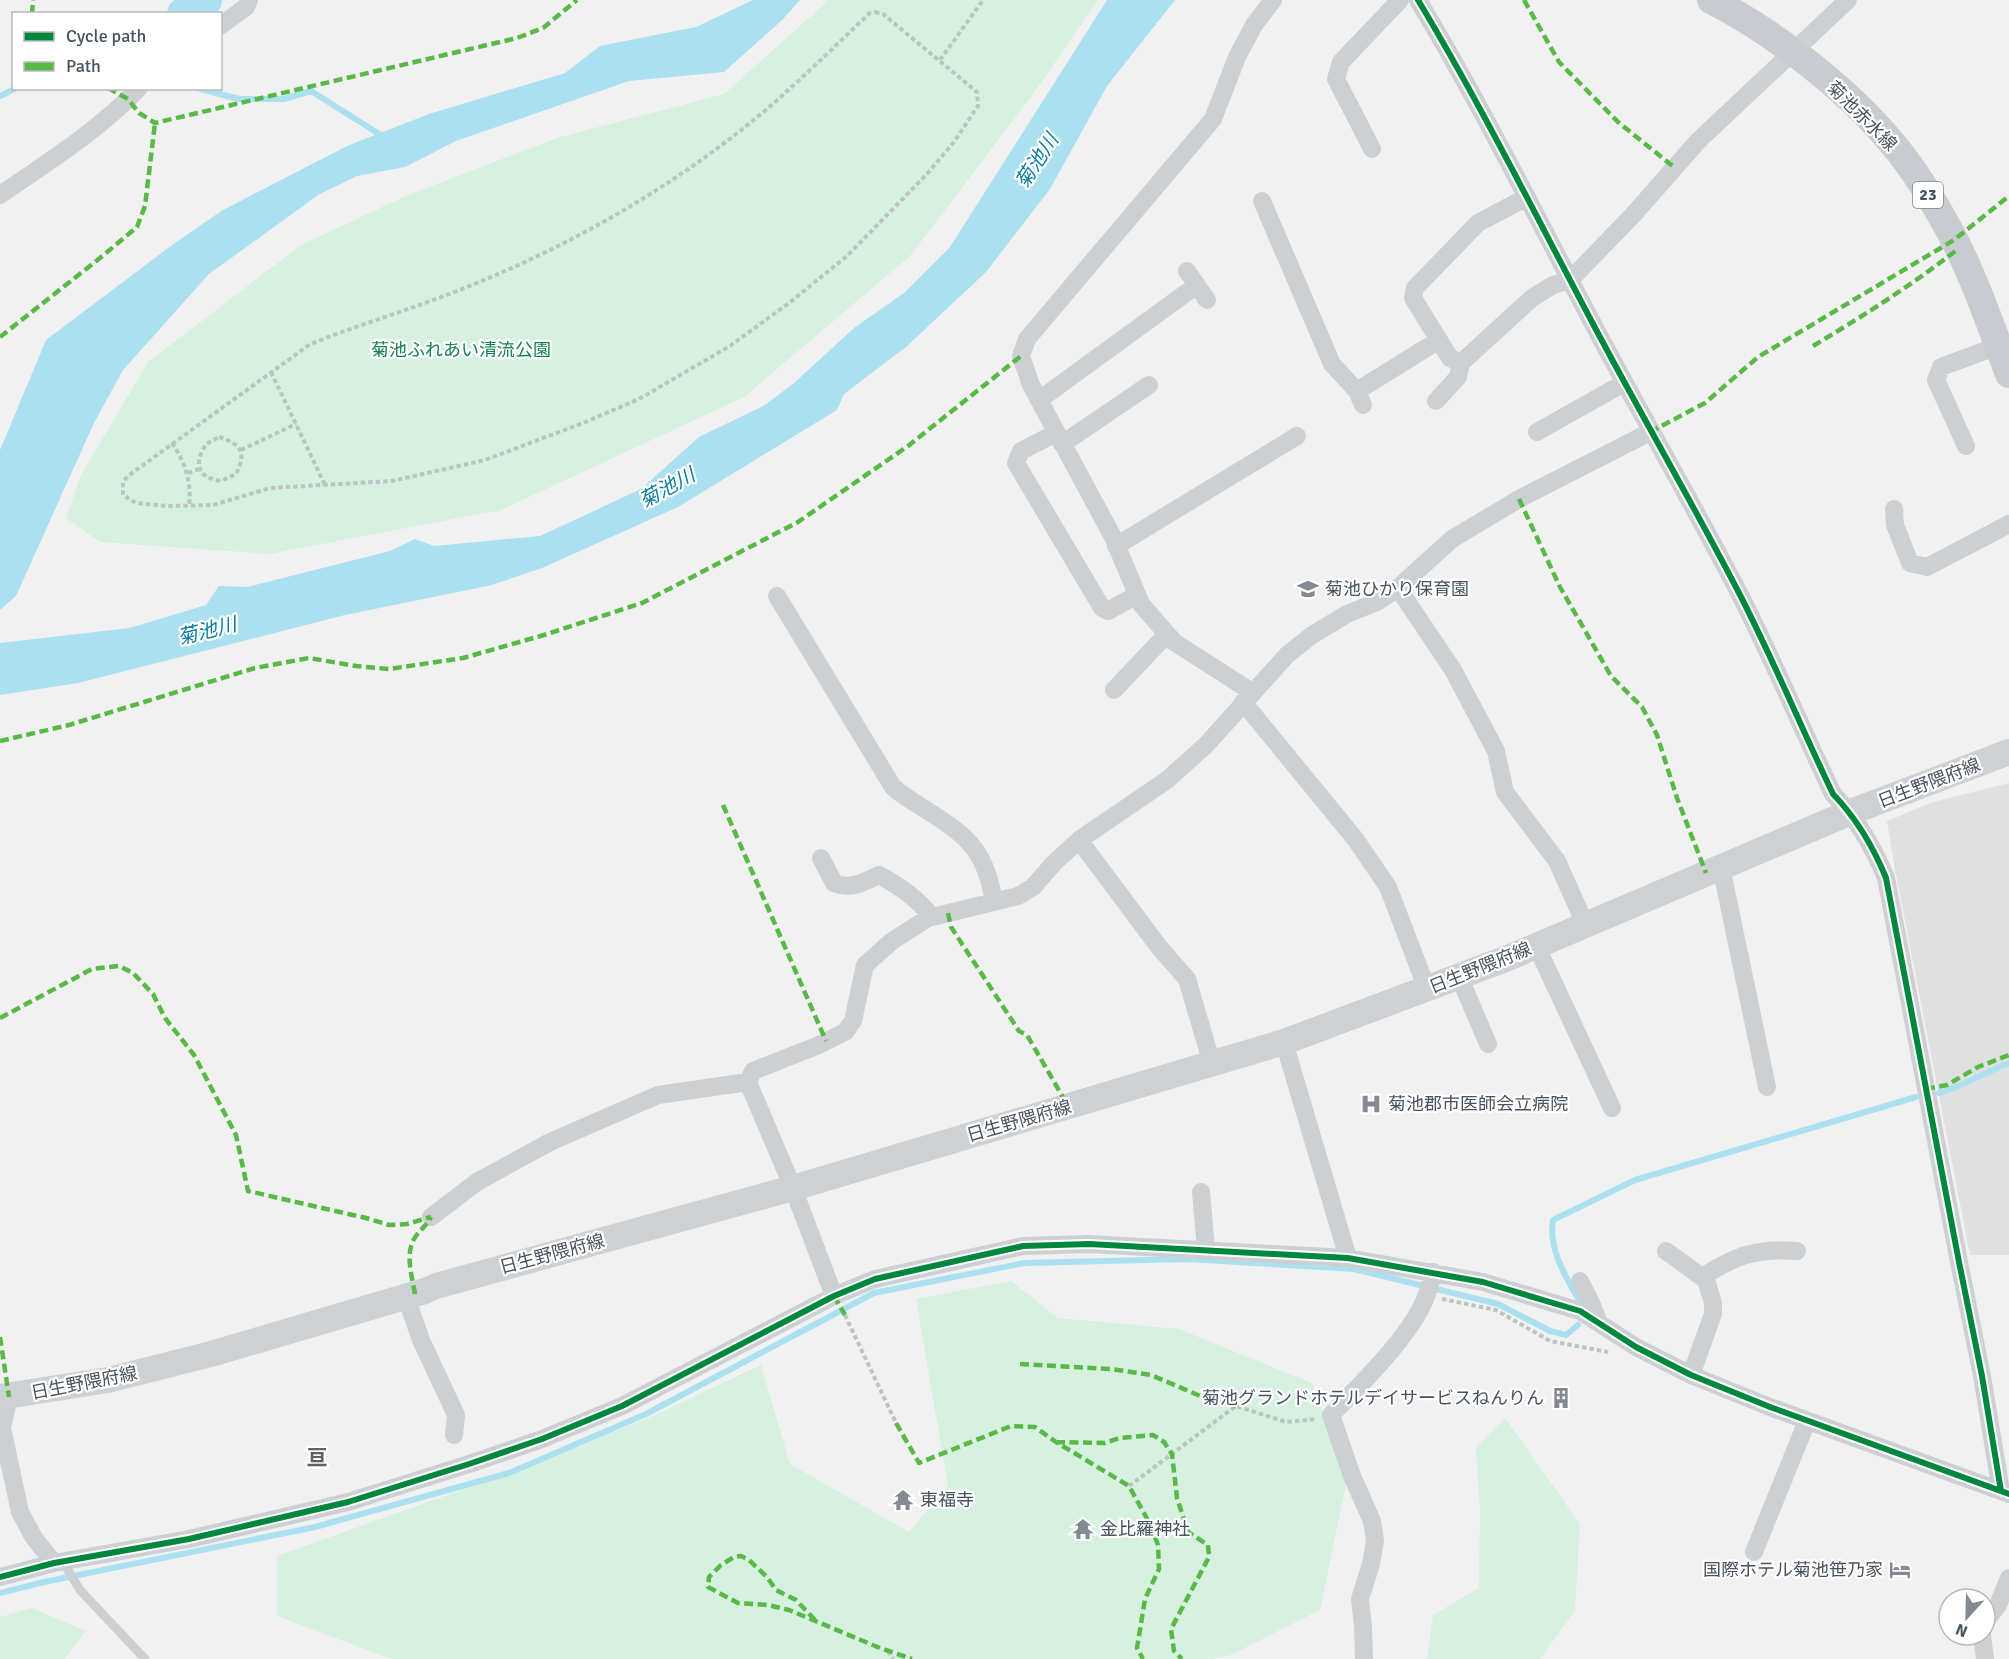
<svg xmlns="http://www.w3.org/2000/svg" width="2009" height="1659" font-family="Signika,'Noto Sans JP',sans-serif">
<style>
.education{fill:#e0e0e1}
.green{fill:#d6f1e0}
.water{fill:#aae0f0}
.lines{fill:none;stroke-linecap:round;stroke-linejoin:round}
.stream{stroke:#aae0f0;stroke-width:6}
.river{stroke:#aae0f0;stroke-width:34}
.path{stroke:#bac6c2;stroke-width:4;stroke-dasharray:4.5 3;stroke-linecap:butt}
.lane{stroke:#cdd0d2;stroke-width:9}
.street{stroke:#cdd0d2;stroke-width:18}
.secondary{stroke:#ced1d4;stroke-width:26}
.primary{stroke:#c8ccd0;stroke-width:28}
.quiet{stroke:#58b947;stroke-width:4.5;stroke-dasharray:9 4.5;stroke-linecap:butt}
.cycleway-casing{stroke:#fff;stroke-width:10}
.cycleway{stroke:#00873e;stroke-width:6}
.labels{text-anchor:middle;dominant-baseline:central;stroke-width:4.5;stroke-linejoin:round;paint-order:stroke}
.shield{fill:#fff;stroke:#7f878f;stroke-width:1.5}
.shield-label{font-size:16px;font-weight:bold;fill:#48535f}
.street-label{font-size:18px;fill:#48535f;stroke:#fff}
.park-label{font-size:18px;fill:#15834f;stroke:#fff}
.poi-label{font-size:18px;fill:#48535f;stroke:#fff;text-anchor:start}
.water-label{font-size:20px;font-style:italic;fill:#0a7ea1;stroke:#fff}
.quarter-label{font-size:21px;font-weight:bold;fill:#5d6166;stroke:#fff}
</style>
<rect width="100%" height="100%" fill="#f2f1f1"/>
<path class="education" d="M2009,783V1255H1970L1894,864L1887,821L1933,802Z"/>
<path class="green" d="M829,0H1098L1034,93L910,256L744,397L501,510L269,554L100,542L66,518L80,477L148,362L301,245L408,195L557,138L724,94Z
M1011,1281L1058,1318L1179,1329L1312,1383L1347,1480L1320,1610L1231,1655L1212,1659H391L277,1616V1556L481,1483L653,1416L761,1365L790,1464L909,1532L948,1486L916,1299Z
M1505,1418L1580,1524L1575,1611L1540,1659H1427L1433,1615L1479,1588L1480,1510L1476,1447Z
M32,1608L86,1631L65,1659H0V1617Z"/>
<path class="water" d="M753,0H800L782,20L724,72L629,81L456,141L405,167L357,176L318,195L209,274L123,370L94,423L16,596L0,610V450L46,340L172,245L223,210L347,146L429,114L565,73L600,46L696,27Z
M1107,0H1175L1107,86L1050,189L986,272L906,347L844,394L837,410L678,507L542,568L492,585L345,615L78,683L0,695V643L130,628L206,605L219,586L247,587L390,551L415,539L434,546L540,536L641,489L699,437L765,405L794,383L854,328L904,293L950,247Z"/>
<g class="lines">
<path class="stream" d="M197,88L239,99H284L311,91L384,137
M0,96L16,88
M1939,1093C1964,1086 1985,1072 2009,1063
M1579,1300C1565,1276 1548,1248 1553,1220L1635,1180L1916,1097
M0,1593L44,1582L315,1527L509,1473L646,1414L874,1293L1024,1263L1188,1259L1354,1269L1498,1304L1550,1331L1566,1335L1578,1325"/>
<path class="river" d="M184,14L205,0"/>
<path class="path" d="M875,12L883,14L977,92L978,106L954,142L927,174L847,256L789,303L730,346L639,399L583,423L485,460L392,481L270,488L213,505L167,506L136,503L123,495V482L128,476L309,345C341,331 375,321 408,309C440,298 473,285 505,271C603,228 704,166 784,94C813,68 841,40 870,13Z
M940,60L983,0
M271,372L325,485
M219,437C241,444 247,452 236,474L221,481C196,477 194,464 206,444Z
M172,443C185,462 192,483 189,506
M241,450L296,424
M188,473L199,469
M1442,1299L1496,1310L1550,1341L1608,1352
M845,1315L896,1423
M1129,1486L1236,1406L1286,1422L1316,1419
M888,1651L893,1659"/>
<path class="lane" d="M59,1564L66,1567L80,1590L145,1659"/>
<path class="street" d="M1418,0C1481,105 1535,214 1592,322C1640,413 1692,502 1739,593C1773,659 1801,727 1833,794C1857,819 1873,846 1886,878L1959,1262L1982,1376L2001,1491
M220,26L246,7L249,0
M1372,149L1336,79L1341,62L1400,0
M0,195C48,162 99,130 139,88
M1527,197L1478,223L1415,288L1413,298L1450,358L1461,363L1532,298L1553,285L1570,280L1633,215L1698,141L1848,0
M1262,201L1332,364L1357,391L1363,405
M1187,271L1207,300
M1357,391L1439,340
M1039,400L1197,285
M1436,401L1458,377L1461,363
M1537,432L1624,383
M1056,433L1021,451L1016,463L1102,608L1108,611L1137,595
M1062,444L1149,385
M1966,446L1936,380L1941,367L1998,346
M1894,509L1895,525L1910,563L1927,567L2009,524
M1116,546L1297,436
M1398,588L1453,670L1496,751L1505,792L1557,861L1585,924
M777,596L893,787C904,797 916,803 928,811C969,837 986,852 994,902
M1114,690L1167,634
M1252,692L1174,642L1141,604L1113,537L1031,385L1021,356L1027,339L1213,119L1237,57L1254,25L1273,0
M1243,702L1356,840L1388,887L1427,989
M1079,840L1159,947L1187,979L1212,1064
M821,858L834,883C850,890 864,882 879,875C900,886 918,899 932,917
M1721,867L1767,1087
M1536,945L1612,1108
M1459,976L1488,1044
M1284,1042L1348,1258
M1201,1192L1206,1250
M431,1217L477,1182L550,1142L658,1095L748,1082
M1666,1251L1706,1280L1713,1303V1314L1691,1375
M1702,1277C1737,1255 1756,1248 1797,1251
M1580,1281L1592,1305L1599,1323
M834,1296L793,1188L748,1082L753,1071L819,1045L845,1032L853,1021L865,965L892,941L928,918L1018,896L1033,887L1054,863L1079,840L1167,780L1206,745L1287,655L1312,635L1347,614L1377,602L1398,588L1452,539L1519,499L1650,432
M406,1297L421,1340L456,1415L454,1435
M9,1397L2,1428L20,1512L34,1538L54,1563
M1754,1552L1807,1421
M0,1577L54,1563L189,1539L348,1502L469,1464L542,1439L622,1406L834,1296L875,1279L1023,1246L1089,1244L1348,1258L1483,1282L1580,1311L1636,1347L1691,1375L1770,1407L2009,1494
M1985,1622L1998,1605L2009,1578
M1982,1635L1985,1659
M1364,1659L1363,1627L1360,1599L1371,1564L1375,1541L1372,1521L1352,1476L1331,1415C1360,1385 1414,1333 1427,1294C1430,1287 1431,1279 1433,1272"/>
<path class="secondary" d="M0,1397L108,1380L211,1354L425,1291L436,1286L793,1188L1284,1042L1508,958L1851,812L2009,752"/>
<path class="primary" d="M1711,0C1774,32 1847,89 1892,143C1916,171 1937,207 1954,239C1976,282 1992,329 2009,374"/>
<path class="quiet" d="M1524,0L1559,62L1618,122L1675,168
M32,14L33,0
M108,88L128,99L139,113L155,123L517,38L543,28L577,0
M0,337L100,258L137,227L145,206L155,123
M1813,346C1863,316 1912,285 1958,249
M1650,432L1705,403L1758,357L1954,240L2009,196
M1519,499L1560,587L1611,676L1642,707L1657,735L1677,798L1706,873
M0,741L69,725L255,668L309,658L356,666L389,669L463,658L544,635L642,603L798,522L908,446L1021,356
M723,805L826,1041
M948,913L951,927L1019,1031L1027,1035L1068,1106
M0,1018L92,969L119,966L133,973L153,994L165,1018L194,1055L236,1135L248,1191L366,1218L389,1225L407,1224L431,1217
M1926,1089L1947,1085L1978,1067L2009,1055
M415,1294C412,1276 404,1252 416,1236C421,1229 427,1225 431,1217
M834,1296L845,1315
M0,1337L9,1397
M1020,1364L1111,1369L1151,1375L1212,1401L1236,1406
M896,1423L919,1463L1011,1426L1035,1427L1056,1442L1129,1486L1150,1524L1158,1545L1159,1569L1145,1599L1137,1648L1143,1659
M1056,1442L1105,1443L1119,1438L1153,1435L1164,1442L1172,1454L1177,1498L1188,1532L1208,1545L1209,1557L1171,1629L1174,1651L1182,1659
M815,1620L796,1600L776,1590L767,1577L749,1560L741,1556L734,1557L721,1565L709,1577L708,1587L738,1603L768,1605L789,1610L880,1648L912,1659"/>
<defs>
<path id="cycleway" d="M1418,0C1481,105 1535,214 1592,322C1640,413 1692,502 1739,593C1773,659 1801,727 1833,794C1857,819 1873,846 1886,878L1959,1262L1982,1376L2001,1491
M0,1577L54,1563L189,1539L348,1502L469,1464L542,1439L622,1406L834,1296L875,1279L1023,1246L1089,1244L1348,1258L1483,1282L1580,1311L1636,1347L1691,1375L1770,1407L2009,1494"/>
</defs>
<use href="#cycleway" class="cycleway-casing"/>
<use href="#cycleway" class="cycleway"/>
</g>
<defs>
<symbol id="school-bare" viewBox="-9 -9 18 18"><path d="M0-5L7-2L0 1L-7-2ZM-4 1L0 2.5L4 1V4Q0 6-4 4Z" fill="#848a92" stroke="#fff" stroke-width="2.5" paint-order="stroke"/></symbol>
<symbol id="hospital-bare" viewBox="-9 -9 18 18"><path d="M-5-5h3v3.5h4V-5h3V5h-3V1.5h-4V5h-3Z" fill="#848a92" stroke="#fff" stroke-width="2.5" paint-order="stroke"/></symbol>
<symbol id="building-bare" viewBox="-9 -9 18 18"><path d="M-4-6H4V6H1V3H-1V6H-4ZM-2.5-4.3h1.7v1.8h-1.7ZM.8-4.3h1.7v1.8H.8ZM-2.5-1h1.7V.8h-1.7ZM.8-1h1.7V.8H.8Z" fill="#848a92" stroke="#fff" stroke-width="2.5" paint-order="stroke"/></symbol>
<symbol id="temple-bare" viewBox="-9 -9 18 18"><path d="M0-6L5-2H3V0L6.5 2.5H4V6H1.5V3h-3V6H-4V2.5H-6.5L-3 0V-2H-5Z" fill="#848a92" stroke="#fff" stroke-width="2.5" paint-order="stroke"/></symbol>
<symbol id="hotel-bare" viewBox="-9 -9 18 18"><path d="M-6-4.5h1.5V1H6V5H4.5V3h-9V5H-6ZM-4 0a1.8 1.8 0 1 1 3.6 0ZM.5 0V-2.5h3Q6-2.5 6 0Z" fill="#848a92" stroke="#fff" stroke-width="2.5" paint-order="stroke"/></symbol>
</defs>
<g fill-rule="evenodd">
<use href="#school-bare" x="1293" y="574" width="30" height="30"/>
<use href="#hospital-bare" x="1356" y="1089" width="30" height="30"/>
<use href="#building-bare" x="1546" y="1383" width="30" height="30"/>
<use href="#temple-bare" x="888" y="1485" width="30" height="30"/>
<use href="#temple-bare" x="1068" y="1514" width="30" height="30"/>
<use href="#hotel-bare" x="1885" y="1555" width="30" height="30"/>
</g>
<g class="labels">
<rect class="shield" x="1913" y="182" width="30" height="26" rx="4.5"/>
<g class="shield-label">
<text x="1928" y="195">23</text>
</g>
<g class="street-label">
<text transform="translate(1862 116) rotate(45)">菊池赤水線</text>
<text transform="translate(1929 783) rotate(-21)">日生野隈府線</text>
<text transform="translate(1480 968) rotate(-22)">日生野隈府線</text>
<text transform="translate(1019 1121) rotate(-16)">日生野隈府線</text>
<text transform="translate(552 1254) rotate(-15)">日生野隈府線</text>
<text transform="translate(84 1383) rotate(-11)">日生野隈府線</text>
</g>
<g class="park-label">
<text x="461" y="350">菊池ふれあい清流公園</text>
</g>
<g class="poi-label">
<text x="1325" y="589">菊池ひかり保育園</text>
<text x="1388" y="1104">菊池郡市医師会立病院</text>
<text x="1544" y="1398" text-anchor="end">菊池グランドホテルデイサービスねんりん</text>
<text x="920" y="1500">東福寺</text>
<text x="1100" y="1529">金比羅神社</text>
<text x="1883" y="1570" text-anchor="end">国際ホテル菊池笹乃家</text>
</g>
<g class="water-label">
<text transform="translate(1037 161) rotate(-57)">菊池川</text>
<text transform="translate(667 488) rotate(-29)">菊池川</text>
<text transform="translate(207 631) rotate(-14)">菊池川</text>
</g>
<g class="quarter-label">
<text x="317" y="1458">亘</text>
</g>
</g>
<rect x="12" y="12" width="210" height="78" fill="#ffffff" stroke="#b6babf" stroke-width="1.5"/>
<rect x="24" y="32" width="30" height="9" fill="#00873e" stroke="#b6babf" stroke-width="1.5"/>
<text x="66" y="42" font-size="18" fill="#48535f">Cycle path</text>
<rect x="24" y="62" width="30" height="9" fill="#58b947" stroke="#b6babf" stroke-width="1.5"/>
<text x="66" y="72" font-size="18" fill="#48535f">Path</text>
<g transform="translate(1967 1617) rotate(202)"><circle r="28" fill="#ffffff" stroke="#b6babf" stroke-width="1.5"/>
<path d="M0-4.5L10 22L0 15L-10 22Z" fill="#848a92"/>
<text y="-9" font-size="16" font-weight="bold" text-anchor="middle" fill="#48535f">N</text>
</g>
</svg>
